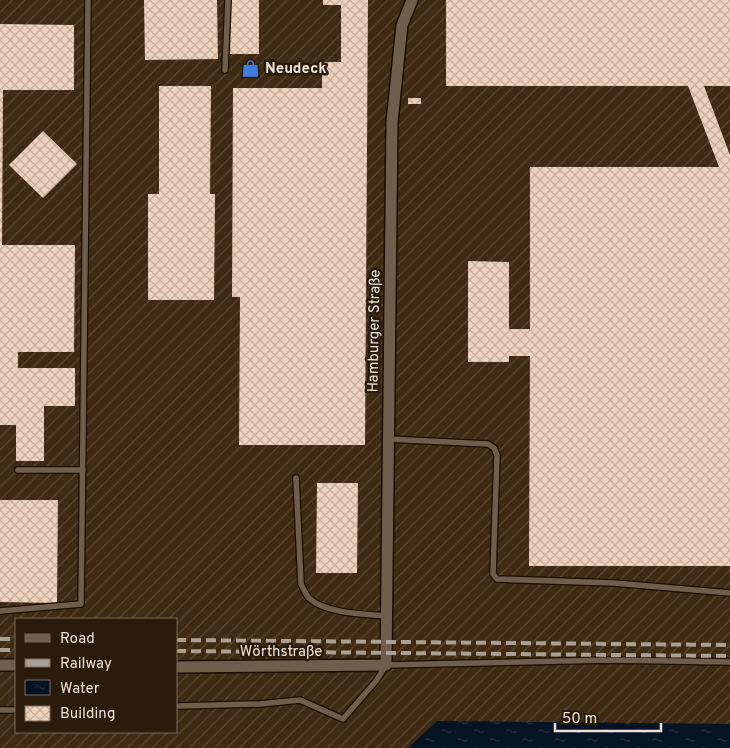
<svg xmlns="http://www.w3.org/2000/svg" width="730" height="748" font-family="Overpass,sans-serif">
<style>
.industrial{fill:url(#industrial-furrows);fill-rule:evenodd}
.water{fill:url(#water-ripples)}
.building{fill:url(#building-cross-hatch)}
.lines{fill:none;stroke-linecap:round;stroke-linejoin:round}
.service-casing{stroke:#1c0e01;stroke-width:8}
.minor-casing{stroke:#1c0e01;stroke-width:14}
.service{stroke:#705d4b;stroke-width:5.5}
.minor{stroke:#705d4b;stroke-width:11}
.rail{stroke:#aca093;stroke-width:4;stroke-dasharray:10 5;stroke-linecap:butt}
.labels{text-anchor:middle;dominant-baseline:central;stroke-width:5;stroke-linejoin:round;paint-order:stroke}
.poi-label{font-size:15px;font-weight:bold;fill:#ece2d7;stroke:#2b1b0b;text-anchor:start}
.street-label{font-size:15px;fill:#ece2d7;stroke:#2b1b0b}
</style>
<defs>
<pattern id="industrial-furrows" width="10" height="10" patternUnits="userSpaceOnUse" patternTransform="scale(1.25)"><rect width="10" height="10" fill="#3f2a14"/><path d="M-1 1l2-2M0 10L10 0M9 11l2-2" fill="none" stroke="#5b4935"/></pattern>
<pattern id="water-ripples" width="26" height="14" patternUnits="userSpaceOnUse" patternTransform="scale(1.25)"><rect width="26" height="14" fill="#061325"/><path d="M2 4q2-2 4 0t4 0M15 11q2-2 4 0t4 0" fill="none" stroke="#2a3544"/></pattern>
<pattern id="building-cross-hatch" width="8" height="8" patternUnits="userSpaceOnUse" patternTransform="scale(1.25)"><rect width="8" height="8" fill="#ecd1bc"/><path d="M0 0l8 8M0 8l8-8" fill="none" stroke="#c3ae9d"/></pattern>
</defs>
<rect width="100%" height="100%" fill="#352514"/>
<path class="industrial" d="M0,0H730V724L437,721L408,748H0ZM16,619H176V732H16Z"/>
<path class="water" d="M437,721L730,724V748H408Z"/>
<path class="building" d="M144,0H217L218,59L145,60Z
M231,0H259V54H230Z
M323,0H368L365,445H239L240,297H232L233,88H322V62H341V5H323Z
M446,0H730V86H704L730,155V566H529L530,356H509V362H468V261L509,262V329H530V167H719L688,86H446Z
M0,24L74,25V90H3L2,245H75L74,352H18V368H75V406H44V461H16V425H0Z
M159,86H211L210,194H215L214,300H148V194H159Z
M408,98H421V104H408Z
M43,131L77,164L43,198L9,165Z
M317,483H358L357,573H316Z
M0,500H58L57,603L0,602Z"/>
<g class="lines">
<defs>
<path id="service" d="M225,70L228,0
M388,439L488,444L494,448L497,455L493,574L497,579L614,583L730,593
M18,470H83
M296,478L301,584C303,588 306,595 309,598C325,614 366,614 388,616
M0,611L81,604L88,0
M176,706L260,704L300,700L343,719L376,681L386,665L608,660L730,662
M0,710H16"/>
<path id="minor" d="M0,665H16
M176,667L386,665L392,122L402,25L412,0"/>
</defs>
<use href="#service" class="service-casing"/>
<use href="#minor" class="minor-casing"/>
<use href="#service" class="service"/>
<use href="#minor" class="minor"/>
<path class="rail" d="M0,639H16
M176,640L730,645
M0,650H16
M176,651L730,656"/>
</g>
<defs>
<symbol id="shop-bare" viewBox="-9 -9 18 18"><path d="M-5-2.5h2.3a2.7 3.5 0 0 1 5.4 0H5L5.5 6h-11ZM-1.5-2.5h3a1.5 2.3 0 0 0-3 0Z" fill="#3f7fe0" stroke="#2b1b0b" stroke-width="2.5" paint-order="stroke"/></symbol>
</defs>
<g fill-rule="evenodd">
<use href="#shop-bare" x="238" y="56" width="25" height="25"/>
</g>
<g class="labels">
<g class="poi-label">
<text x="265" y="69">Neudeck</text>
</g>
<g class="street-label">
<text transform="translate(375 331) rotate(-89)">Hamburger Straße</text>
<text x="281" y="652">Wörthstraße</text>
</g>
</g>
<rect x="15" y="618" width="162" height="115" fill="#2b1b0b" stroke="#786b5d"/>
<rect x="25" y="634" width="25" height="8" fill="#705d4b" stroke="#786b5d"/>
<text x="60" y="643" font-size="15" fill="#ece2d7">Road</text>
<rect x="25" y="659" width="25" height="8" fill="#aca093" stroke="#786b5d"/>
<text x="60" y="668" font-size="15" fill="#ece2d7">Railway</text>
<rect x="25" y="680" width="25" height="15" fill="url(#water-ripples)" stroke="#786b5d"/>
<text x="60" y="693" font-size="15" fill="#ece2d7">Water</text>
<rect x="25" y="706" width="25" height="15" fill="url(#building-cross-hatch)" stroke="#786b5d"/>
<text x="60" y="718" font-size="15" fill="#ece2d7">Building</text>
<path d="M555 723v8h106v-8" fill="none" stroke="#ece2d7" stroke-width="2.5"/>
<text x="562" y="723" font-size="15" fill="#ece2d7" stroke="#2b1b0b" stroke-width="4" paint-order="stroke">50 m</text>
</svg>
